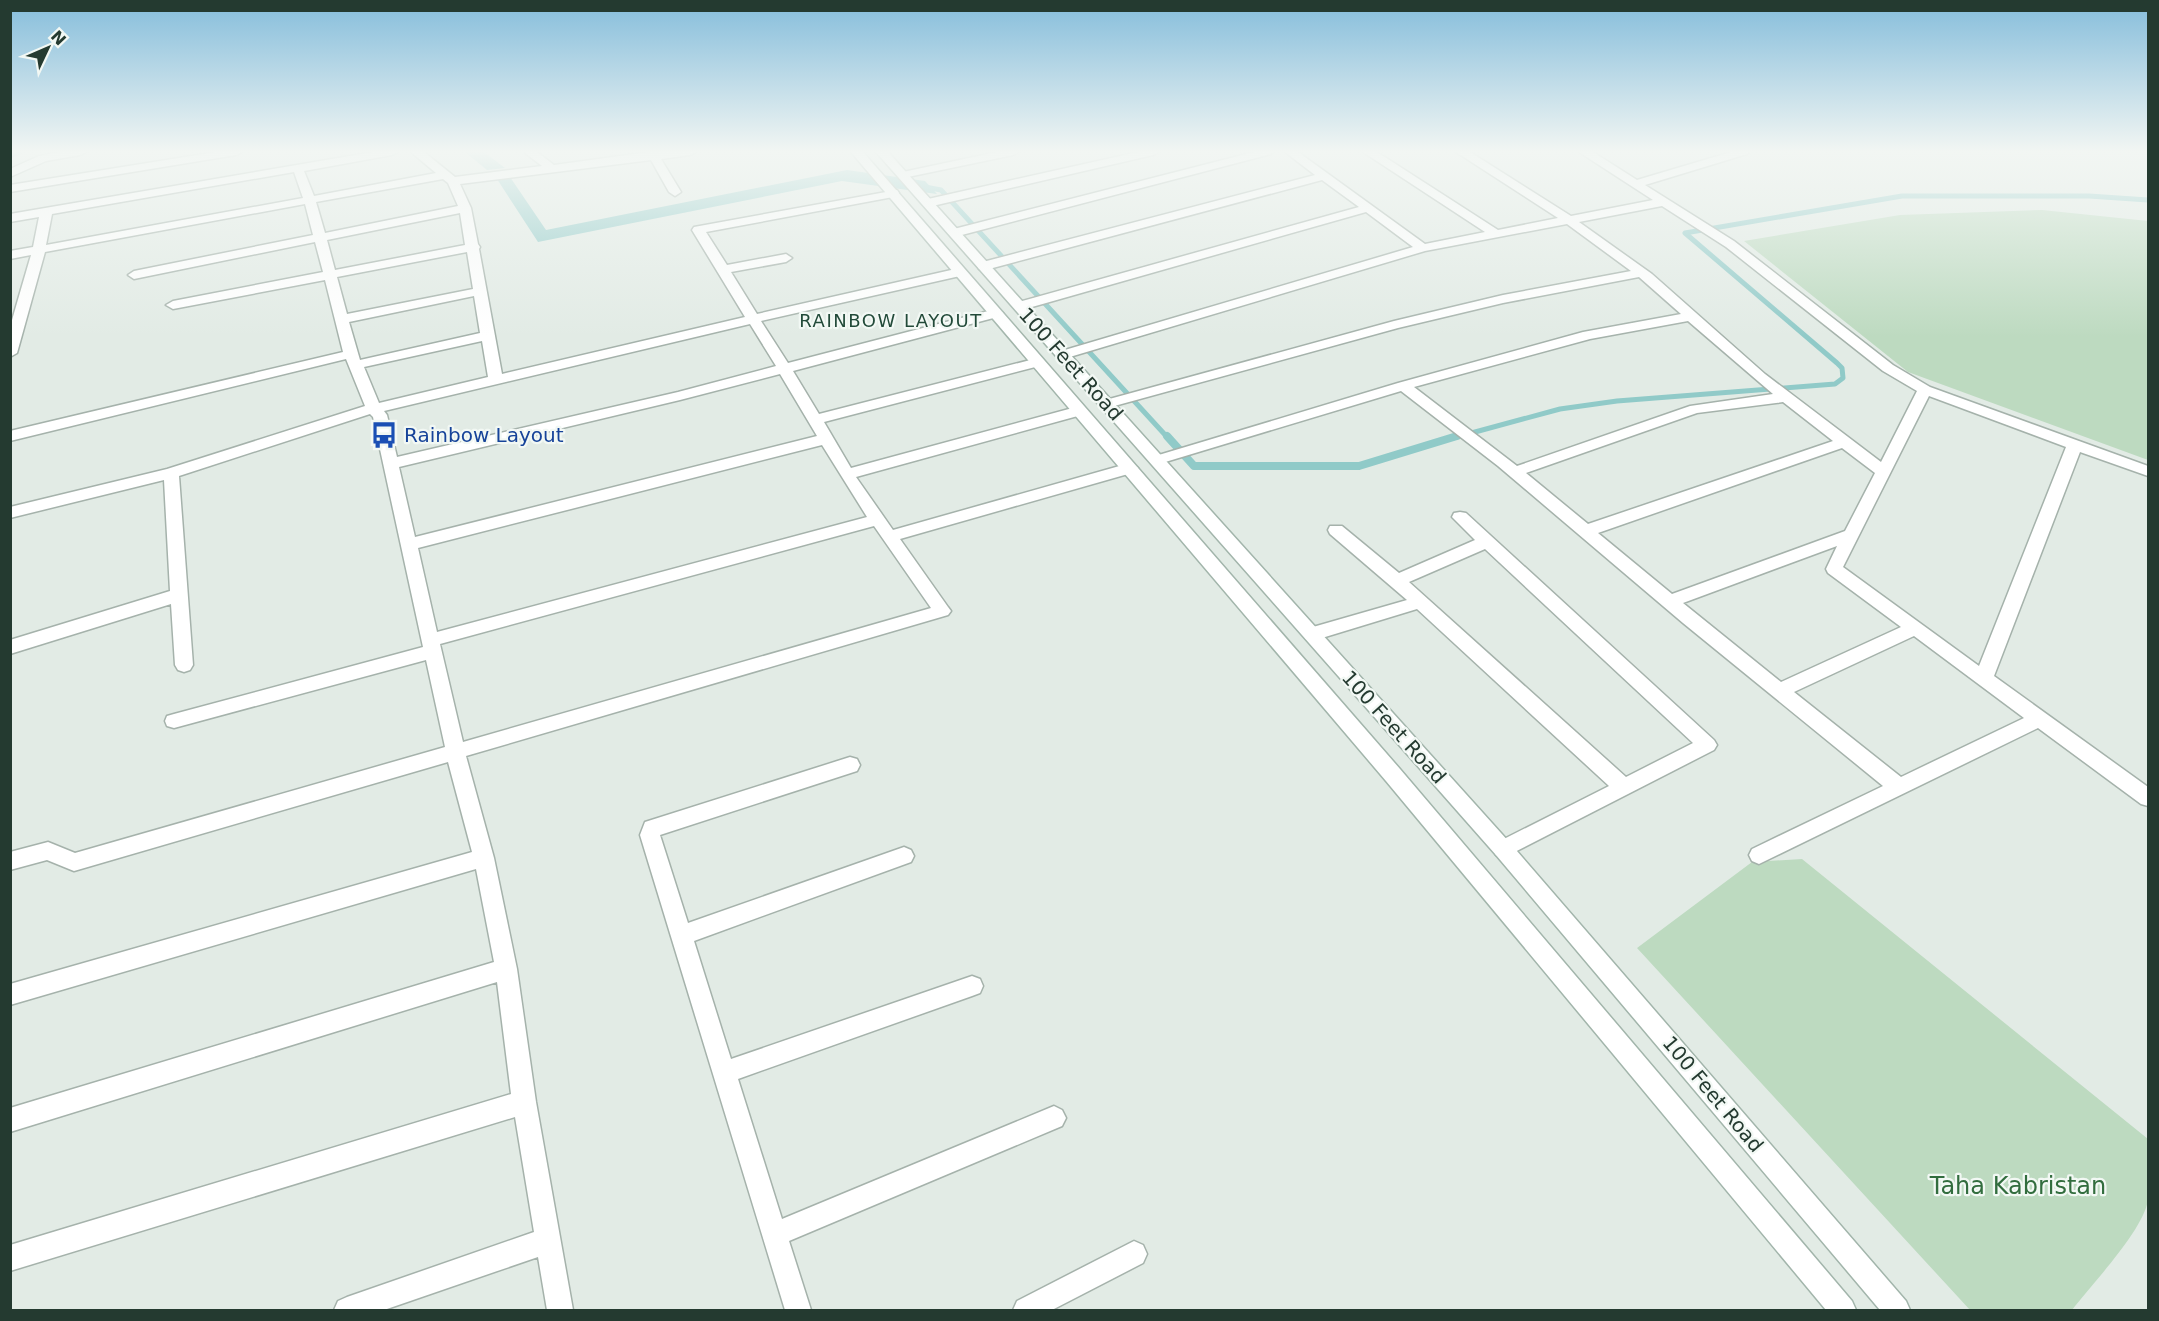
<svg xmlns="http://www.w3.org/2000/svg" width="2159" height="1321" font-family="'DejaVu Sans',sans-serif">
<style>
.green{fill:#bddac0}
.water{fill:#90cac8}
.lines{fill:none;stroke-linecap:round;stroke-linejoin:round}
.stream-far1{stroke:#90cac8;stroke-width:5}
.stream{stroke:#90cac8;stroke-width:8}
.street-casing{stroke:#a5b2ab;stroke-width:3}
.secondary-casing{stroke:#a2b5ab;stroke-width:3}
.street{fill:#fff;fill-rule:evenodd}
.secondary{fill:#fff;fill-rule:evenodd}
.labels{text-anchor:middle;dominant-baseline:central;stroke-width:4.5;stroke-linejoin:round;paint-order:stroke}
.far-neighbourhood-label{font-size:18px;letter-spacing:1.5px;fill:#224a39;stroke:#f2f8f4}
.street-label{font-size:20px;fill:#243a30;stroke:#f2f8f4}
.transit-label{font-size:20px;fill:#164399;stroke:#f2f8f4;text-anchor:start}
.near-park-label{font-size:24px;fill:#326d3e;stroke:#f2f8f4}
</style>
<rect width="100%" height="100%" fill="#e2ebe5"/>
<path class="green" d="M2042,210L2148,221V460L1908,372L1744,241L1900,215Z
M1802,859L2148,1139C2148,1158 2152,1181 2148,1200C2143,1231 2092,1284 2072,1310H1970L1637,948L1752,862Z"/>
<path class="water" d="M465,152H484L505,168L487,170Z
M847,170L925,181L937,194L842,181L538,242L497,179L510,177L546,230Z"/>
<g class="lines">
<path class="stream-far1" d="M10,156L20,152
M920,186L941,190L1168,438
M1453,438L1560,409L1617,401L1835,384L1843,378L1842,368L1837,363L1685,233L1902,196H2089L2148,200"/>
<path class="stream" d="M1167,436L1194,466H1359L1457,436"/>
<defs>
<path id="street" d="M60,152H86L80,155L46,161L10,177V169L39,156Z
M216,152H242L236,155L10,192V185Z
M373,152H398L392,155L304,171L314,196L436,173L411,152H424L455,177L542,166L524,152H537L554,165L649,152H696L690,155L661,159L681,192L675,196L669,192L651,160L460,184L471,208L478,244L480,247L479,249L502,374L745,317L692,230L694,227L897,190L899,193L893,197L706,232L727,265L786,254L792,258L786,262L731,272L757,314L960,268L966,272L960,276L761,321L788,363L996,309L1003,313L1001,316L793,371L819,414L1038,358L1045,362L1043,365L824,422L851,468L1080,406L1087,411L1085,414L856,477L893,530L1130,463L1138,468L1135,472L900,539L948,607L951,611L948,615L466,756L494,858L517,969L536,1102L573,1310H547L538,1257L384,1310H334L338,1301L347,1297L534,1232L515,1117L10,1271V1245L511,1094L497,982L10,1132V1108L494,962L476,869L10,1005V984L472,852L448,762L74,871L47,860L10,870V852L48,842L75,853L445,747L426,660L174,728L167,726L165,721L167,716L174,714L423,647L373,417L370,414L179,476L193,665L190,670L184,672L178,670L175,665L171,604L10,654V640L170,591L164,480L10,518V507L167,469L365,406L346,359L10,441V431L343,352L325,280L173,309L166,305L173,301L323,272L315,242L134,279L128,275L134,271L313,235L305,204L45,252L17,353L10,357V327L31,255L10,259V251L33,247L39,217L10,222V214ZM294,172L303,198L46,245L52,214ZM443,179L448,183L458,206L325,233L316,202ZM460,213L465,245L335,270L327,240ZM467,252L473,289L347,314L337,277ZM474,296L480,333L360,360L349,322ZM750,324L776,366L678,392L397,457L387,415L384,411ZM482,341L488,377L379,403L364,367ZM780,374L817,436L415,537L399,467L680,400ZM822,445L867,517L437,632L418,548ZM874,526L931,608L463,742L440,644Z
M997,152H1019L1013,155L903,178L897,175L903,172Z
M1138,152H1159L1153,155L928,207L922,203L928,199Z
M1254,152H1273L1271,154L958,236L954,237L948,233L950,230Z
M1285,152H1298L1425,244L1485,232L1363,152H1377L1498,230L1558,218L1456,152H1470L1571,216L1653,200L1579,152H1593L1637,180L1731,152H1749L1747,154L1645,185L1734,241L1893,365L1930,387L2148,466V476L2080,452L1994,676L2148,787V806L2141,804L2038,728L1759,864L1752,861L1749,855L1752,849L1883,786L1683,623L1498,466L1401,391L1162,463H1152L1149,460L1152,457L1398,383L1583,332L1681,314L1639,277L1503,303L1398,328L1107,408L1102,407L1100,404L1102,401L1394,321L1503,295L1631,271L1567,224L1425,251L1063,359L1056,355L1058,352L1413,247L1366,212L1025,309L1020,310L1013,306L1015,303L1359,207L1322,180L989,269H979L978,266L979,263L1315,175ZM1662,206L1726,247L1883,371L1917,391L1881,462L1765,374L1652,274L1579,222ZM1688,321L1773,394L1690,406L1517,466L1414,387L1590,339ZM1929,396L2066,447L1979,666L1843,567ZM1783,402L1833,441L1588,524L1526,473L1697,413ZM1842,448L1875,473L1845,531L1672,594L1598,533ZM1837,546L1826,569L1828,573L1901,627L1781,682L1683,603ZM1914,636L2024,718L1901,777L1794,692Z
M1460,512L1466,513L1714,740L1717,745L1714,750L1503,858L1496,855L1493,849L1496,843L1609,786L1417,609L1312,641L1306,639L1303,634L1306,629L1407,600L1330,534L1328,530L1330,526H1342L1399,573L1475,540L1452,517L1454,513ZM1485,549L1693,743L1626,777L1409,582Z
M850,757L857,759L860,765L857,771L660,835L688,923L904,847L911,850L914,856L911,862L694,941L731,1059L972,976L980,979L983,986L980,993L972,996L738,1079L782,1219L1054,1106L1062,1110L1066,1118L1062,1126L789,1241L811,1310H785L640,835L645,822Z
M1134,1241L1143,1245L1147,1254L1143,1263L1052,1310H1013L1017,1301Z"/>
<path id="secondary" d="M851,152H863L1400,769L1852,1301L1856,1310H1826L1386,781Z
M876,152H888L1510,843L1906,1301L1910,1310H1880L1496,855Z"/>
</defs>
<use href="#street" class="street-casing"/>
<use href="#secondary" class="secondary-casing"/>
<use href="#street" class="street"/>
<use href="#secondary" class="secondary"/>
</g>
<linearGradient id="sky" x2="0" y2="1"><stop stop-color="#85bddb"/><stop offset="0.45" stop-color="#f2f6f3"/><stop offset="1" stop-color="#f2f6f3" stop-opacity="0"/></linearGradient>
<rect width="2159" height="337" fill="url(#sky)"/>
<defs>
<symbol id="bus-bare" viewBox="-9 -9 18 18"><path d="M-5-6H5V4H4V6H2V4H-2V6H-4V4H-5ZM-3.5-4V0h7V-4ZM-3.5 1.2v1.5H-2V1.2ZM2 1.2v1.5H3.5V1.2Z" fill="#1a4fb4" stroke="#f2f8f4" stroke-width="2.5" paint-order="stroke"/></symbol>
</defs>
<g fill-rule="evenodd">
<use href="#bus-bare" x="365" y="416" width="38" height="38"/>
</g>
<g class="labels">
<g class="far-neighbourhood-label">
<text x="891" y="320">RAINBOW LAYOUT</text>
</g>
<g class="street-label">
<text transform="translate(1071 364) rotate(48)">100 Feet Road</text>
<text transform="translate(1394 727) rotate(48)">100 Feet Road</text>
<text transform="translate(1713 1094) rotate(50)">100 Feet Road</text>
</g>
<g class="transit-label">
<text x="404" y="435">Rainbow Layout</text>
</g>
<g class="near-park-label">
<text x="2018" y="1186">Taha Kabristan</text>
</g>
</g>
<rect width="2159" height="1321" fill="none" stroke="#243a30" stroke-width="24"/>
<g transform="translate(48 48) rotate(46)" stroke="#f2f8f4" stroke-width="4.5" paint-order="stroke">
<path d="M0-4.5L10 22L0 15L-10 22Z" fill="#243a30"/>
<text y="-9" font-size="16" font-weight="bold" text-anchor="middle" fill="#243a30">N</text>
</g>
</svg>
